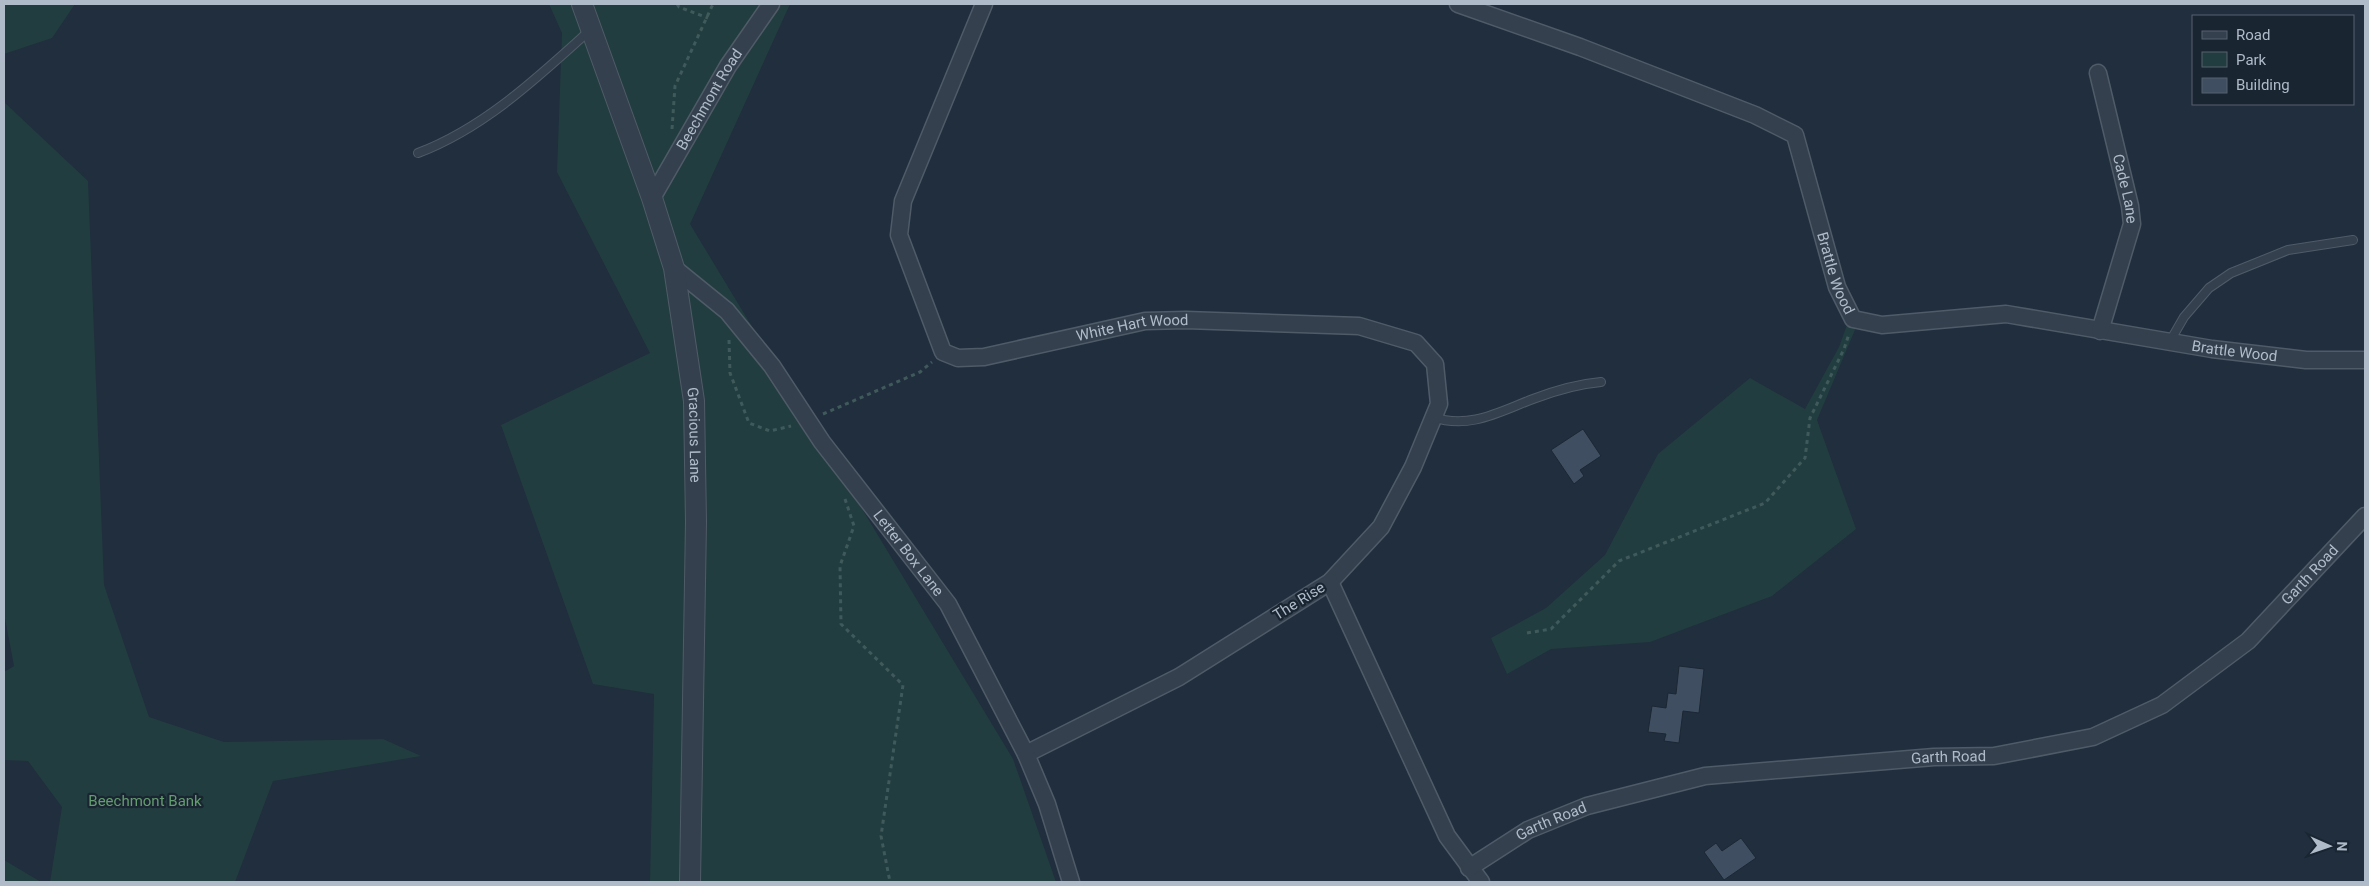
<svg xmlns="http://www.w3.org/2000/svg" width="2369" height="886" font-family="Roboto,sans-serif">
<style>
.green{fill:#223d3f}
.building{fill:#3f4e60;stroke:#1c2734}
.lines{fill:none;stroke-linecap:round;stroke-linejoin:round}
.service-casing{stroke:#505b68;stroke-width:10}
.minor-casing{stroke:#505b68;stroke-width:19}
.tertiary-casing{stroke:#505b68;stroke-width:22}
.path{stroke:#405a5c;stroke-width:3;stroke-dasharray:4 4;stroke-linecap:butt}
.service{stroke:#34404e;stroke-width:8}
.minor{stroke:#34404e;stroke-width:16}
.tertiary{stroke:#34404e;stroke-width:20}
.labels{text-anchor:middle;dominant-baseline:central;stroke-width:4.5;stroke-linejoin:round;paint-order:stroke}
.street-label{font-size:15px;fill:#b0bbc9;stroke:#1a2532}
.park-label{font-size:15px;fill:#649d6f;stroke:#1a2532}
</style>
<rect width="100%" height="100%" fill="#202e3e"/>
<path class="green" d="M4,4H75L52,38L4,54Z
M549,4H790L690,224L1013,759L1056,882H650L654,694L593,684L501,425L650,353L557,172L562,33Z
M4,102L88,181L104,585L149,717L224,742L383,739L421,756L273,781L235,882H50L62,807L28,761L4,760V672L14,666L4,613Z
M1848,322L1857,325L1817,420L1856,529L1772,596L1650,642L1551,649L1507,674L1491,638L1546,608L1605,555L1658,454L1750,378L1805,409L1839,347Z
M4,860L41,882H4Z"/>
<path class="building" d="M1583,429L1601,456L1580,470L1584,476L1574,484L1551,450Z
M1679,666L1704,669L1699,713L1683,711L1679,743L1664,741L1666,734L1648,732L1652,706L1666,708L1668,693L1676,694Z
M1741,838L1756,858L1724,880L1704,852L1716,843L1722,851Z"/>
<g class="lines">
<defs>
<path id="service" d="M418,153C484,128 537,78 589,31
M2169,343L2184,317L2209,288L2231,273L2288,250L2353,240
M1433,417C1469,430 1501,411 1533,399C1554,391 1578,384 1601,382"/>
<g id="minor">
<path id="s1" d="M984,4L903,201L899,235L943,352L958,358L984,357L1145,321L1186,320L1359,326L1416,343L1435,364L1439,404L1413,467L1381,527L1330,582L1179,677L1026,754"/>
<path id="s2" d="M1458,4L1580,47L1755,115L1795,135L1837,287L1853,319L1882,325L2006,314L2212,349L2306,360H2365"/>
<path id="s3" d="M2098,73L2130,206L2132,224L2100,331"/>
<path id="s4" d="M652,198L728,66L771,4"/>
<path id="s5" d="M674,268L727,311L772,366L822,442L948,604L1026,754L1047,804L1071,882"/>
<path d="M1330,582L1447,836L1481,882"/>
<path id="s6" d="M1469,868L1528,830L1587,806L1705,776L1934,757L1994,756L2093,737L2162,705L2248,641L2365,516"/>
</g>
<g id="tertiary">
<path id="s7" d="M582,4L652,198L674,268L694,401L696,522L690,882"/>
</g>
</defs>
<use href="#service" class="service-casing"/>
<use href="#minor" class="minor-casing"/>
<use href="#tertiary" class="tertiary-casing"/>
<path class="path" d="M677,4L679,7L708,18
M672,129L675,86L713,4
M729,340L730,373L749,423L770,431L791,426
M823,414L920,372L932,362
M845,499L854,526L840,566L841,624L903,685L881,836L890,882
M1527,633L1551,629L1619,561L1765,503L1805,458L1810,418L1844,349L1849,334"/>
<use href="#service" class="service"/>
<use href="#minor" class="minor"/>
<use href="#tertiary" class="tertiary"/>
</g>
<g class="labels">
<g class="street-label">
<text stroke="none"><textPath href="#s4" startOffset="114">Beechmont Road</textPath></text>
<text stroke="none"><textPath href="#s3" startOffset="119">Cade Lane</textPath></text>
<text stroke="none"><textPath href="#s2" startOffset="506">Brattle Wood</textPath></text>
<text stroke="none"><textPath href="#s1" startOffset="566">White Hart Wood</textPath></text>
<text stroke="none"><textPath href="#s2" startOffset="941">Brattle Wood</textPath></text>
<text stroke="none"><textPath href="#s7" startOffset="448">Gracious Lane</textPath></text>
<text stroke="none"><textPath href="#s5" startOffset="371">Letter Box Lane</textPath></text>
<text stroke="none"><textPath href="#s6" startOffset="920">Garth Road</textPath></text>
<text transform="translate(1299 601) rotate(-32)">The Rise</text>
<text stroke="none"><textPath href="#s6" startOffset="500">Garth Road</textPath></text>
<text stroke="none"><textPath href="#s6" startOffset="95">Garth Road</textPath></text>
</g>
<g class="park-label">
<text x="145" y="801">Beechmont Bank</text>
</g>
</g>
<rect width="2369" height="886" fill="none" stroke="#b0bbc9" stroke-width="10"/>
<rect x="2192" y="15" width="162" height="90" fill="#1a2532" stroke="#56616e"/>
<rect x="2202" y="31" width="25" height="8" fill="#34404e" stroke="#56616e"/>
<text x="2236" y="40" font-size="15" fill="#b0bbc9">Road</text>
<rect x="2202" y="52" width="25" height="15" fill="#223d3f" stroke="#56616e"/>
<text x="2236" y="65" font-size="15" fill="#b0bbc9">Park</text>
<rect x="2202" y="78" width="25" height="15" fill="#3f4e60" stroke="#56616e"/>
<text x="2236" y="90" font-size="15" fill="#b0bbc9">Building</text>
<g transform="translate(2329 846) rotate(92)" stroke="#1a2532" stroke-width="4" paint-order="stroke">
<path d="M0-4L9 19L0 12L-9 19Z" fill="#b0bbc9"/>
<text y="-8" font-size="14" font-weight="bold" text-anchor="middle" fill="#b0bbc9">N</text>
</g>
</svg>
